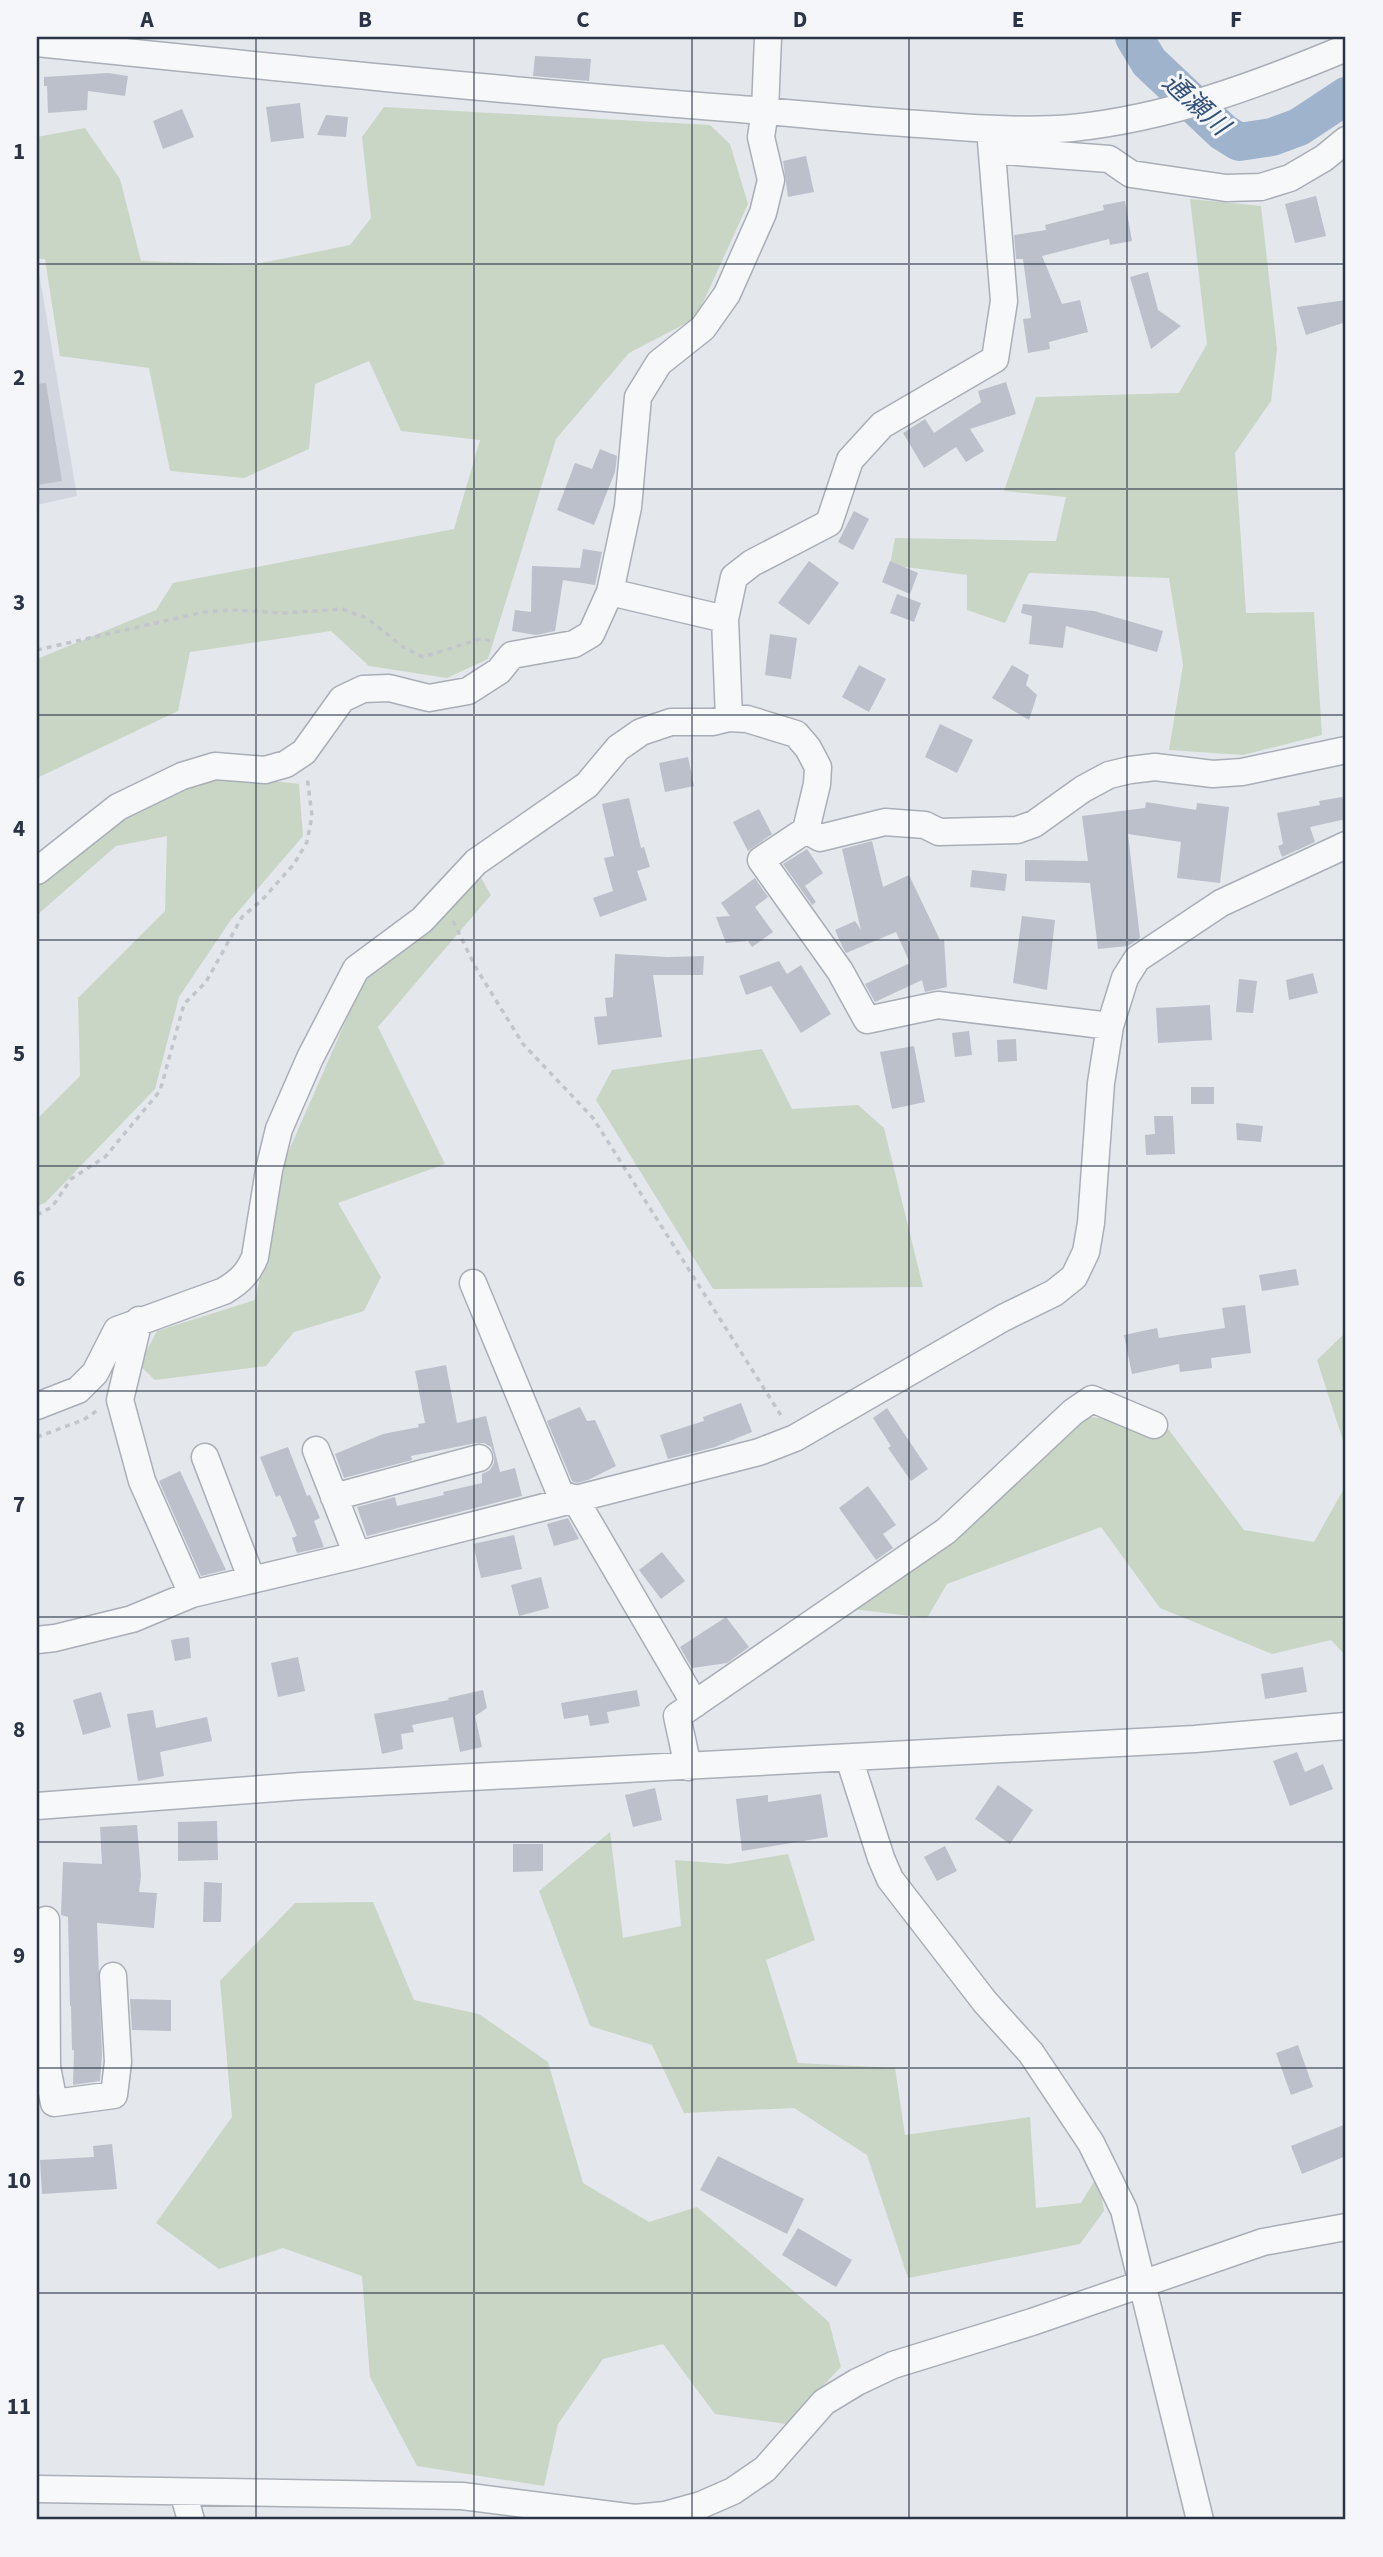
<svg xmlns="http://www.w3.org/2000/svg" width="1383" height="2557" font-family="'Source Sans 3','Noto Sans JP',sans-serif">
<style>
.built{fill:#d2d6de}
.green{fill:#c9d6c5}
.lines{fill:none;stroke-linecap:round;stroke-linejoin:round}
.river{stroke:#9fb4cc;stroke-width:38}
.building{fill:#bbc0ca}
.minor-casing{stroke:#a9aeb7;stroke-width:29}
.path{stroke:#c2c5cb;stroke-width:3.5;stroke-dasharray:5 5;stroke-linecap:butt}
.minor{stroke:#f7f8fa;stroke-width:26}
.grid{fill:none;stroke:#2b3445;stroke-width:2;stroke-opacity:0.55}
.labels{text-anchor:middle;dominant-baseline:central;stroke-width:6;stroke-linejoin:round;paint-order:stroke}
.water-label{font-size:26px;font-style:italic;fill:#34527a;stroke:#f4f6f9}
.neatline{fill:none;stroke:#2b3445;stroke-width:2.5}
.grid-label{font-size:23px;text-anchor:middle;font-weight:bold;fill:#2b3445}
</style>
<rect width="100%" height="100%" fill="#e4e7ec"/>
<path class="built" d="M37,261L77,496L37,505Z"/>
<path class="green" d="M384,107L710,125L730,144L748,204L696,318L629,353L556,439L488,659L447,678L369,666L331,631L190,652L178,711L37,778V659L156,610L173,583L454,529L480,440L401,431L369,361L315,384L309,449L244,478L170,471L149,368L60,356L45,259H37V137L85,128L120,179L141,261L252,265L350,245L371,218L362,137Z
M1190,199L1261,206L1277,349L1271,401L1235,453L1246,613L1314,612L1322,735L1243,755L1169,750L1183,665L1169,578L1029,573L1005,623L967,610V575L890,565L895,538L1056,541L1066,497L1004,491L1036,397L1179,393L1207,344Z
M207,774L299,784L303,836L230,921L179,997L155,1089L45,1203L37,1206V1119L80,1076L78,998L165,911L167,836L116,846L37,915V885L139,805Z
M480,876L491,895L378,1027L445,1164L338,1203L381,1277L364,1311L294,1332L266,1366L155,1380L139,1365L157,1331L255,1300L287,1155L368,970Z
M762,1049L792,1109L858,1105L884,1128L923,1287L713,1289L596,1100L612,1070Z
M1346,1332V1450L1317,1360Z
M1090,1417L1166,1426L1244,1530L1314,1542L1346,1485V1656L1331,1640L1272,1654L1160,1608L1101,1527L947,1584L927,1618L844,1608Z
M610,1832L623,1938L681,1926L675,1860L728,1864L788,1854L815,1940L766,1960L798,2063L895,2068L905,2135L1030,2117L1036,2208L1081,2203L1098,2175L1104,2211L1080,2244L908,2278L867,2155L794,2108L684,2113L652,2045L590,2026L539,1891Z
M373,1902L414,2000L479,2014L548,2062L583,2183L649,2222L697,2207L829,2322L841,2367L786,2424L715,2414L663,2344L603,2359L558,2424L544,2486L417,2466L370,2377L362,2276L283,2248L219,2269L156,2223L232,2117L220,1981L295,1903Z"/>
<g class="lines">
<path class="river" d="M1134,37L1149,62L1223,132L1239,142L1272,137L1299,127L1346,96"/>
</g>
<path class="building" d="M535,56L591,59L589,81L533,76Z
M108,73L128,76L125,96L88,91L87,110L48,113L47,86H44V77Z
M300,103L304,138L271,142L266,107Z
M182,109L194,137L163,149L153,121Z
M326,115L348,117L346,137L317,135Z
M806,156L814,192L788,197L783,161Z
M1316,196L1326,236L1295,243L1285,204Z
M1125,201L1132,241L1110,245L1109,239L1042,256L1062,304L1080,300L1088,332L1049,342L1050,349L1028,353L1023,319L1031,318L1023,259H1016L1014,235L1046,230L1045,225L1104,210L1103,205Z
M1148,272L1158,310L1181,326L1151,349L1130,277Z
M1346,300V322L1306,335L1297,307Z
M1006,382L1016,414L970,429L984,451L966,462L956,447L924,468L903,433L925,419L934,433L981,402L978,391Z
M46,383L62,481L37,485V384Z
M600,449L617,456L615,472L594,525L557,510L575,463L592,469Z
M854,511L869,519L853,550L838,542Z
M583,549L602,552L595,585L563,580L555,631L536,635L512,631L515,610L531,612L532,566L580,568Z
M809,561L839,583L809,625L778,603Z
M890,561L918,573L910,594L882,582Z
M897,594L921,603L914,622L890,613Z
M1023,604L1094,611L1163,631L1157,652L1066,626L1063,648L1029,644L1032,616L1021,613Z
M770,634L797,638L791,679L765,675Z
M859,665L886,679L869,712L842,697Z
M1012,665L1029,675L1026,685L1037,695L1029,720L992,698Z
M940,724L973,740L957,773L925,757Z
M688,757L694,786L665,792L659,763Z
M1342,797L1346,804V819L1310,827L1315,842L1282,857L1278,846L1283,844L1277,813L1320,805L1319,801Z
M629,798L641,848L644,847L650,867L637,871L647,900L600,917L593,898L613,891L604,858L614,856L602,804Z
M1146,802L1196,810L1197,803L1229,807L1220,883L1177,878L1181,842L1128,834L1140,938L1128,946L1098,949L1090,883L1025,881V860L1088,861L1082,816L1145,808Z
M759,809L772,834L748,851L733,822Z
M872,841L883,887L909,875L940,940L944,939L947,987L925,992L922,980L875,1002L865,984L910,963L896,932L846,953L843,948L835,930L855,921L861,930L842,849Z
M807,849L823,873L805,886L816,902L812,905L783,864Z
M972,870L1007,874L1005,891L970,887Z
M755,878L768,897L755,907L773,932L752,947L748,941L726,943L716,917L730,916L721,903Z
M1022,916L1055,920L1047,990L1013,983Z
M615,954L668,957L704,956L703,975H653L662,1037L598,1045L594,1017L607,1016L605,998L613,997Z
M779,961L787,974L801,965L831,1014L801,1033L771,986L746,995L739,976Z
M1313,973L1318,993L1289,1000L1286,980Z
M1239,979L1257,981L1253,1013L1236,1012Z
M1210,1005L1212,1040L1158,1043L1156,1008Z
M969,1031L972,1055L955,1057L952,1033Z
M1016,1039L1017,1061L998,1062L997,1040Z
M914,1046L925,1102L892,1109L880,1052Z
M1191,1087H1214V1104H1191Z
M1154,1116H1173L1175,1154L1146,1155L1145,1135L1155,1134Z
M1236,1123L1263,1126L1261,1142L1237,1140Z
M1296,1269L1299,1285L1262,1291L1259,1275Z
M1245,1305L1251,1353L1211,1358L1212,1368L1180,1372L1179,1364L1132,1374L1124,1335L1157,1328L1159,1338L1225,1328L1222,1308Z
M446,1365L457,1423L486,1416L500,1472L515,1468L522,1496L367,1536L357,1507L395,1497L397,1506L444,1495L443,1492L482,1483V1474L490,1470L494,1463V1455L491,1447L484,1443H476L411,1456L412,1460L344,1478L335,1454L383,1434L419,1427L418,1424L425,1423L415,1371Z
M741,1403L752,1432L715,1447L668,1459L660,1435L704,1421L703,1417Z
M580,1407L587,1421L595,1420L616,1466L588,1480L576,1483L572,1481L547,1421Z
M887,1408L928,1469L911,1481L888,1448L891,1446L873,1418Z
M288,1447L307,1496L310,1495L320,1518L314,1521L324,1547L297,1553L292,1538L297,1536L280,1495L276,1497L260,1457Z
M180,1471L226,1570L201,1576L159,1481Z
M868,1486L896,1525L883,1534L893,1548L876,1560L839,1508Z
M568,1518L579,1539L554,1546L547,1524Z
M514,1535L522,1569L481,1578L473,1544Z
M662,1552L685,1581L661,1599L639,1570Z
M541,1577L549,1608L519,1616L511,1585Z
M726,1617L749,1647L727,1663L692,1668L680,1647Z
M189,1637L191,1658L175,1661L171,1640Z
M298,1657L305,1691L278,1697L271,1663Z
M1303,1667L1307,1692L1265,1699L1261,1674Z
M483,1690L487,1708L475,1716L482,1747L460,1752L453,1717L412,1725L414,1732L401,1734L403,1749L382,1754L374,1714L449,1700L448,1698Z
M637,1690L640,1706L607,1712L609,1723L590,1726L588,1715L564,1719L561,1703Z
M101,1692L111,1727L83,1735L73,1700Z
M153,1710L156,1728L207,1717L212,1741L160,1752L164,1776L138,1781L127,1714Z
M1297,1752L1305,1772L1323,1764L1333,1789L1290,1806L1273,1761Z
M998,1785L1033,1810L1010,1844L975,1819Z
M655,1788L662,1820L633,1827L625,1795Z
M821,1794L828,1837L742,1851L736,1799L768,1795V1802Z
M217,1821L218,1860L178,1861V1822Z
M137,1825L141,1876L139,1892L157,1893L154,1928L97,1923L102,2054L100,2081L73,2085L74,2050H72L71,2006H70L68,1917L61,1915L63,1862L102,1864L100,1827Z
M513,1844H543V1871L513,1872Z
M945,1846L957,1871L937,1881L924,1857Z
M204,1882L222,1883L221,1922H203Z
M130,1999L171,2000V2031L132,2030Z
M1298,2045L1313,2087L1291,2095L1276,2053Z
M1346,2124V2156L1302,2174L1291,2146Z
M112,2144L117,2189L42,2194L40,2160L94,2157L93,2146Z
M718,2156L804,2199L787,2234L700,2190Z
M798,2228L852,2260L836,2287L782,2255Z"/>
<g class="lines">
<defs>
<path id="minor" d="M37,43C271,67 505,91 740,109C804,114 868,121 933,125C979,129 1026,132 1072,128C1169,118 1257,85 1346,48
M992,150L1109,159L1131,174L1226,188L1261,187L1290,178L1324,158L1346,140
M610,592L725,619L734,577L752,563L829,523L850,460L882,425L995,359L1004,301L990,129
M725,619L729,718
M806,830L761,860L840,971L867,1020L938,1005L1110,1026
M37,871L118,807L182,776L215,766L265,770L286,764L304,752L342,699L363,689L389,688L429,698L468,691L499,671L512,655L574,644L591,634L610,592L628,507L638,397L659,363L703,328L727,294L763,213L771,180L761,137L765,111L768,37
M473,1283L560,1493L575,1499L695,1704
M139,1320L120,1400L142,1481L192,1594
M37,1406L78,1390L95,1373L117,1330L224,1291C239,1282 248,1274 255,1257L269,1170L279,1129L310,1058L356,969L422,920L476,862L587,785L618,748L641,732L671,722H713L729,718L747,719L796,734L808,748L818,767L817,784L806,830L820,838L885,822L925,825L939,832L1017,830L1034,824L1083,789L1109,775L1130,770L1155,767L1213,774L1242,772L1346,750
M316,1450L357,1555
M205,1457L252,1580
M334,1497L479,1458
M37,1640L55,1638L132,1619L192,1594L357,1555L759,1452L795,1438L1003,1318L1054,1293L1074,1277L1086,1252L1091,1223L1101,1083L1110,1026L1125,978L1137,959L1221,903L1346,845
M849,1758L881,1858L890,1879L985,2002L1031,2053L1091,2143L1124,2210L1200,2520
M688,1767L677,1716L946,1531L1073,1412L1092,1399L1154,1425
M37,1806L302,1786L1195,1739L1346,1726
M46,1920L47,2067L54,2103L114,2095L118,2062L113,1976
M37,2489L462,2496L635,2518L665,2515L701,2505L733,2491L765,2469L824,2402L857,2382L893,2365L1032,2322L1263,2242L1346,2227
M183,2492L191,2520"/>
</defs>
<use href="#minor" class="minor-casing"/>
<path class="path" d="M37,650L204,612L233,610L283,613L342,609L367,618L403,647L423,657L483,638L491,642
M453,921L476,968L523,1044L593,1118L782,1417
M37,1215L52,1207L71,1179L105,1157L160,1091L184,1004L206,982L242,917L262,900L294,864L307,842L312,816L307,776
M37,1437L83,1420L98,1410"/>
<use href="#minor" class="minor"/>
</g>
<path class="grid" d="M256,37V2520M474,37V2520M692,37V2520M909,37V2520M1127,37V2520M37,264H1346M37,489H1346M37,715H1346M37,940H1346M37,1166H1346M37,1391H1346M37,1617H1346M37,1842H1346M37,2068H1346M37,2293H1346"/>
<g class="labels">
<g class="water-label">
<text transform="translate(1196 104) rotate(42)">通瀬川</text>
</g>
</g>
<rect width="1383" height="2557" fill="none" stroke="#f4f6f9" stroke-width="77"/>
<rect x="38" y="38" width="1306" height="2480" class="neatline"/>
<g class="grid-label">
<text x="147" y="27">A</text>
<text x="365" y="27">B</text>
<text x="583" y="27">C</text>
<text x="800" y="27">D</text>
<text x="1018" y="27">E</text>
<text x="1236" y="27">F</text>
<text x="19" y="159">1</text>
<text x="19" y="385">2</text>
<text x="19" y="610">3</text>
<text x="19" y="836">4</text>
<text x="19" y="1061">5</text>
<text x="19" y="1286">6</text>
<text x="19" y="1512">7</text>
<text x="19" y="1737">8</text>
<text x="19" y="1963">9</text>
<text x="19" y="2188">10</text>
<text x="19" y="2414">11</text>
</g>
</svg>
